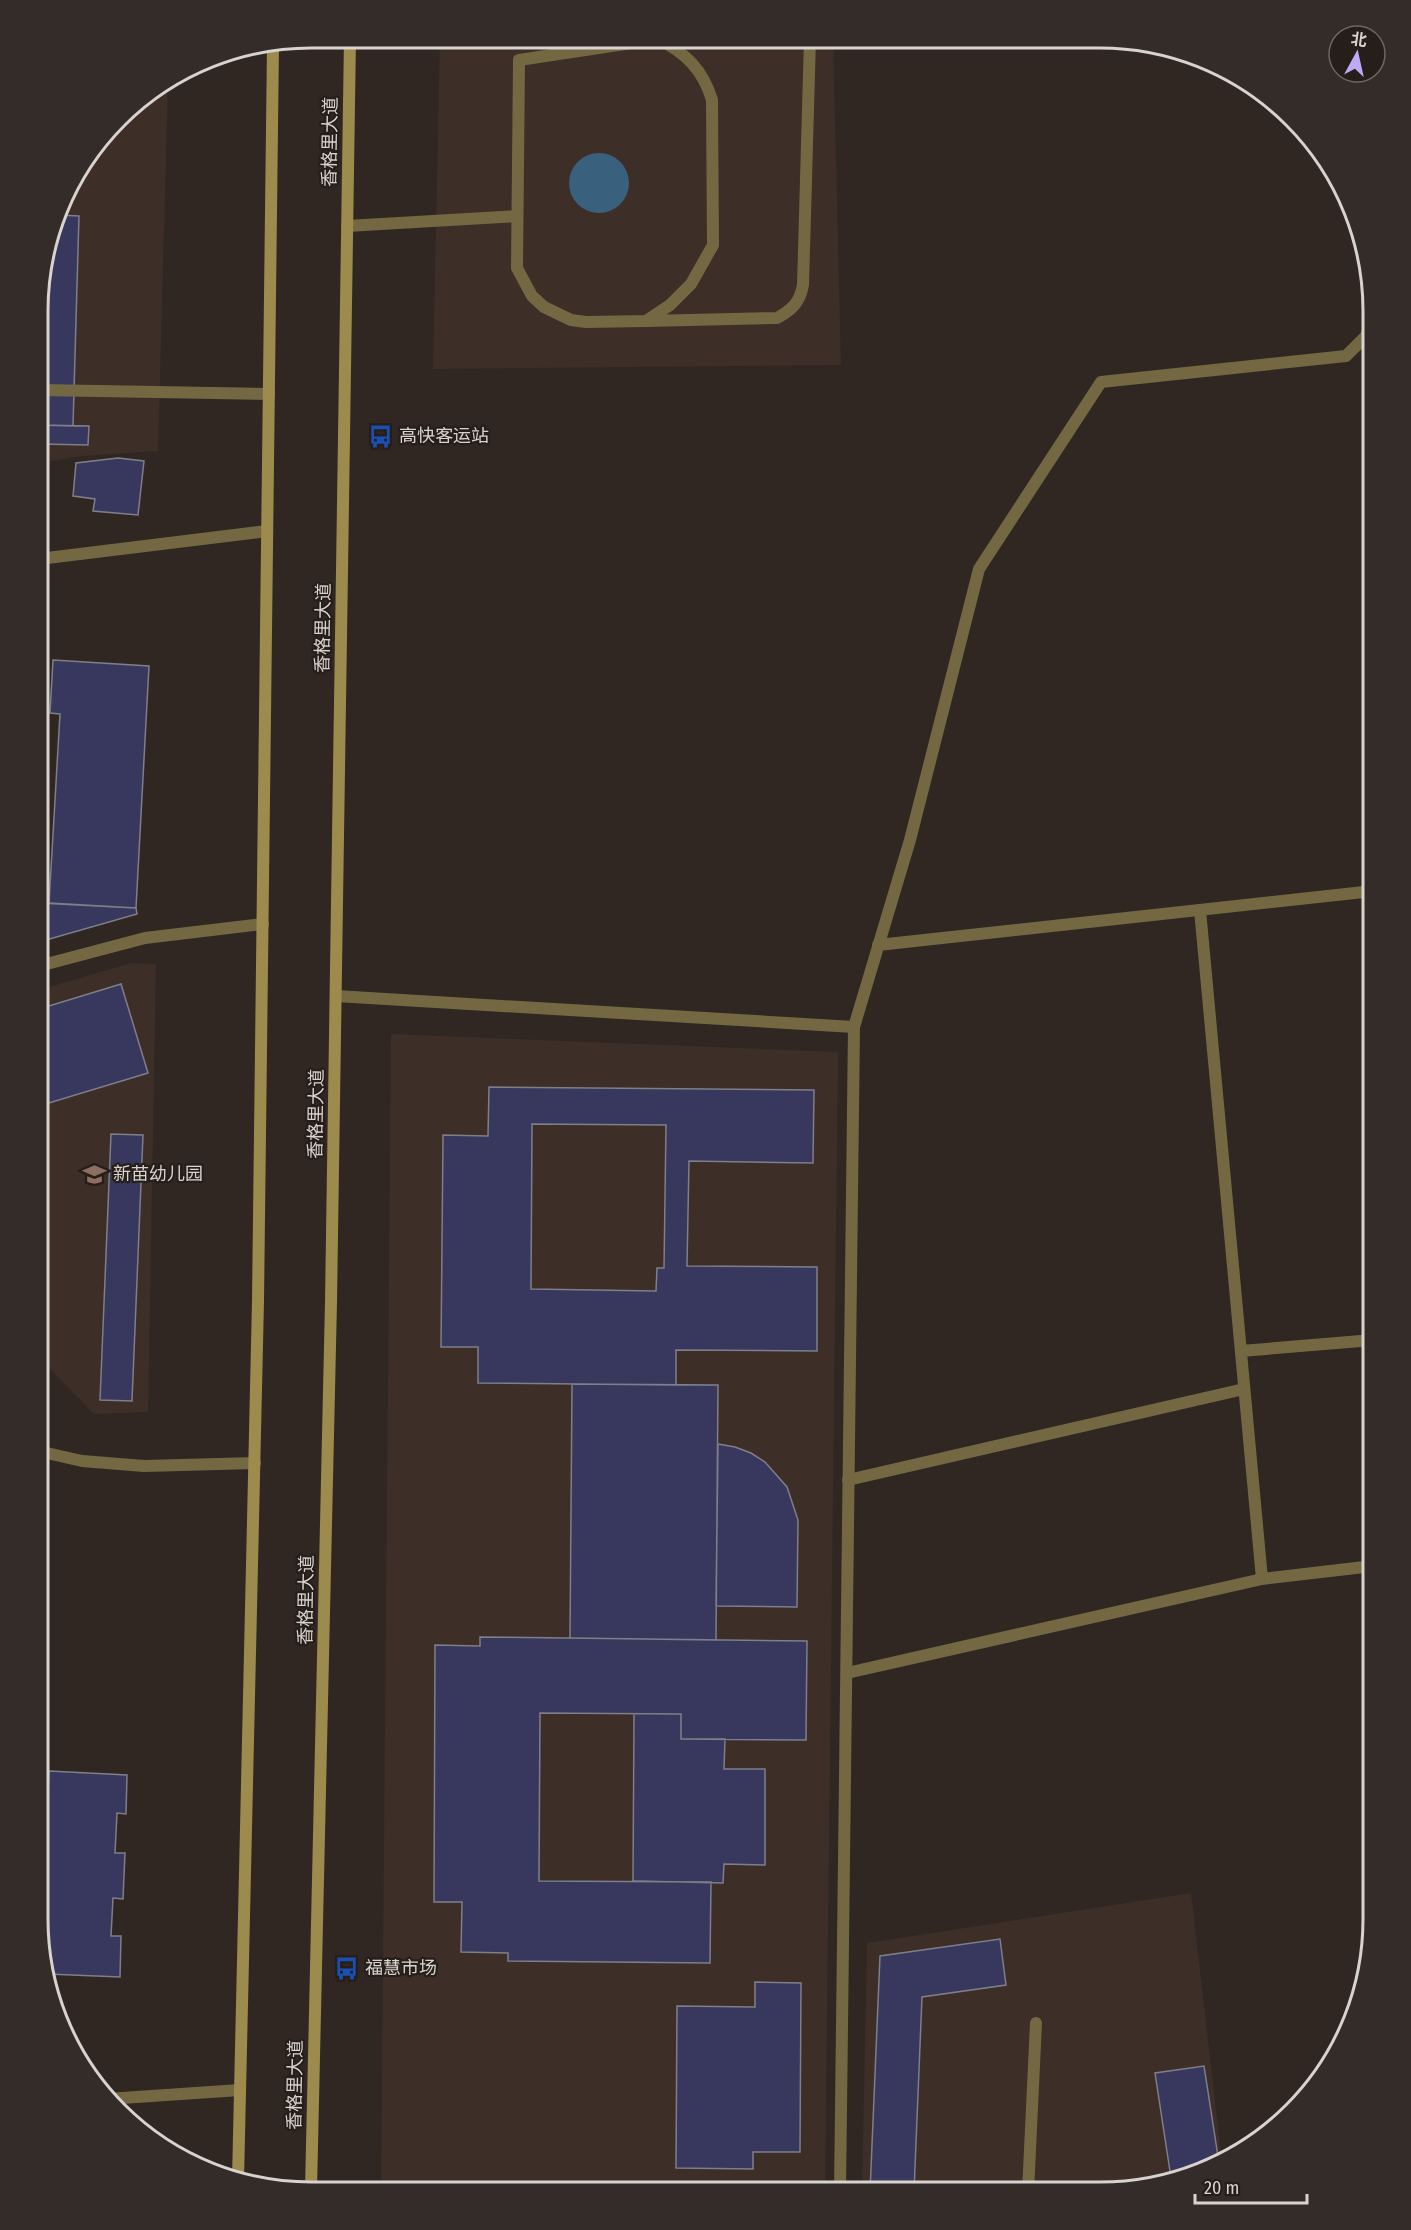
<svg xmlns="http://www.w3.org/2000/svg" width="1411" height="2230" font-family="'Fira Sans Condensed','Noto Sans SC',sans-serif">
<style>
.built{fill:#3d2e27}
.water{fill:#39607d}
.building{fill:#38385e;stroke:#7e7f89;stroke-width:1.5;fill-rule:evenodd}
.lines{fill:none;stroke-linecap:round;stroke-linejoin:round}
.service{stroke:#736842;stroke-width:12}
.minor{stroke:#736842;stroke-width:12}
.secondary{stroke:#9c8b4d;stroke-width:12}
.labels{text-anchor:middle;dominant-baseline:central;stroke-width:4.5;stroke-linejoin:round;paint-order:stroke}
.street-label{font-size:18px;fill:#d9d3d0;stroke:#261e19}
.poi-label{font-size:18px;fill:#d9d3d0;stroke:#261e19;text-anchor:start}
.rim{fill:none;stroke:#d9d3d0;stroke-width:3}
</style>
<rect width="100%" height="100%" fill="#302723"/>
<path class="built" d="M440,38L833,39L841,365L433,369Z
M168,82L158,451L82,456L40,463V276L66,190L130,106Z
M131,963L156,964L148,1412L94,1414L38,1357L39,990Z
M391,1034L838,1052L825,2192L381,2190Z
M1191,1893L1222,2161L1205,2172L1100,2192H862L867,1943Z"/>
<path class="water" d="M569 183a30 30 0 1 1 60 0a30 30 0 1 1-60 0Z"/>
<path class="building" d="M58,215L79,216L73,426L40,425V276Z
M40,425L89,426L88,445L40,444Z
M118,458L144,461L138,515L93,511L95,499L73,496L76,463Z
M53,660L149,666L136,908L49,903L60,714L50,713Z
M39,821H43L39,882Z
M39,903L136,908L137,914L39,942Z
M121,984L148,1073L39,1106V1009Z
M489,1087L814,1090L813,1163L689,1161L687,1266L817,1267V1351L676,1350V1385L478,1383V1347H441L443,1135L488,1136ZM532,1124L666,1125L664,1268H657L656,1291L531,1289Z
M111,1134L143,1135L132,1401L100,1400Z
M572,1384L718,1385L716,1640L570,1638Z
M718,1444L735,1447L751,1453L765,1462L787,1487L798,1520L797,1607L716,1606Z
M480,1637L807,1641L806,1740L681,1739V1714L540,1713L539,1881L711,1882L710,1963L508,1961V1953L461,1952L462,1902H434L435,1645L480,1646Z
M634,1714H681V1739H725L724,1769H765V1865L724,1864L723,1883L633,1881Z
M49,1771L127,1775L126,1814L117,1813L115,1853H125L123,1899L113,1898L111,1936H121L120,1977L48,1974L41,1937Z
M1000,1939L1006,1985L922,1997L914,2192H870L880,1956Z
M755,1982L801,1983L800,2152H753V2169L676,2168L677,2006L755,2007Z
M1204,2066L1219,2163L1205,2172L1171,2178L1155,2073Z"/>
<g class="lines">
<path class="service" d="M658,39C686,53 703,70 712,100L713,245L691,284L670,305L646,321L586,322L571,320L544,307L532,296L517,268L519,60Z
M347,226L517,216
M646,321L777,318C792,310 800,302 803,285L810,39
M40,390L269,394
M39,559L267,531
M1200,910L1262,1579
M1241,1351L1373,1340
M38,1451L82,1461L144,1466L255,1463
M848,1480L1244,1389
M847,1673L1262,1579L1373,1566
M1028,2192L1036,2023"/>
<path class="minor" d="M878,945L1373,891
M39,966L145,938L263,924
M336,996L854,1027
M107,2099L240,2090
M840,2192L854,1027L910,840L979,569L1101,382L1346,356L1366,336L1373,316"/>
<path class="secondary" d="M238,2180L258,1301L273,45
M311,2190L331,1302L350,38"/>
</g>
<defs>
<symbol id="bus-bare" viewBox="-9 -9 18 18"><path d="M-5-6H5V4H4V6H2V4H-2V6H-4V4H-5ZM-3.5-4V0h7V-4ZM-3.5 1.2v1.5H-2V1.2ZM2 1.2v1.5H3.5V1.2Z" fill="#1a4fb4" stroke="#261e19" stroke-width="2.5" paint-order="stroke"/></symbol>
<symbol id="school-bare" viewBox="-9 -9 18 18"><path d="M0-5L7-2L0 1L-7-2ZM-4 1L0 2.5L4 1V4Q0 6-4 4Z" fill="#8d6e63" stroke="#261e19" stroke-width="2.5" paint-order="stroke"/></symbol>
</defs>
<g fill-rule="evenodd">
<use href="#bus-bare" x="364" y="420" width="33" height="33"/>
<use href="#school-bare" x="78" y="1158" width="33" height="33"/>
<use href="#bus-bare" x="330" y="1952" width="33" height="33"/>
</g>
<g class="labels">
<g class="street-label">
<text transform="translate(330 142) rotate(-89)">香格里大道</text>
<text transform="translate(323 628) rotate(-89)">香格里大道</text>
<text transform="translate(316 1114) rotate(-89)">香格里大道</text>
<text transform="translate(306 1600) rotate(-89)">香格里大道</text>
<text transform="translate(295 2085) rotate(-89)">香格里大道</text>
</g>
<g class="poi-label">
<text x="399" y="436">高快客运站</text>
<text x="113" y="1174">新苗幼儿园</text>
<text x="365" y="1968">福慧市场</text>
</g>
</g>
<path d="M0 0H1411V2230H0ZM311 48H1100A263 263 0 0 1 1363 311V1919A263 263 0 0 1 1100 2182H311A263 263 0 0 1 48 1919V311A263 263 0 0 1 311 48Z" fill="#342c28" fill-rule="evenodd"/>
<path class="rim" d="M311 48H1100A263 263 0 0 1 1363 311V1919A263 263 0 0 1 1100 2182H311A263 263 0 0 1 48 1919V311A263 263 0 0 1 311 48Z"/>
<g transform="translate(1357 54) rotate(8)"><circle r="28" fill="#261e19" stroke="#6e6662" stroke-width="1.5"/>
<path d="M0-4.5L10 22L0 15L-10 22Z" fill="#bea9f4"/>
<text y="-9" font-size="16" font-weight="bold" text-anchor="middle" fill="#d9d3d0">北</text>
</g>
<path d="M1195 2194v9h112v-9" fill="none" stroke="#d9d3d0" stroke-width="3"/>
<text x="1204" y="2194" font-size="18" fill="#d9d3d0" stroke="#261e19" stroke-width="4.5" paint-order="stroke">20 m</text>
</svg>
